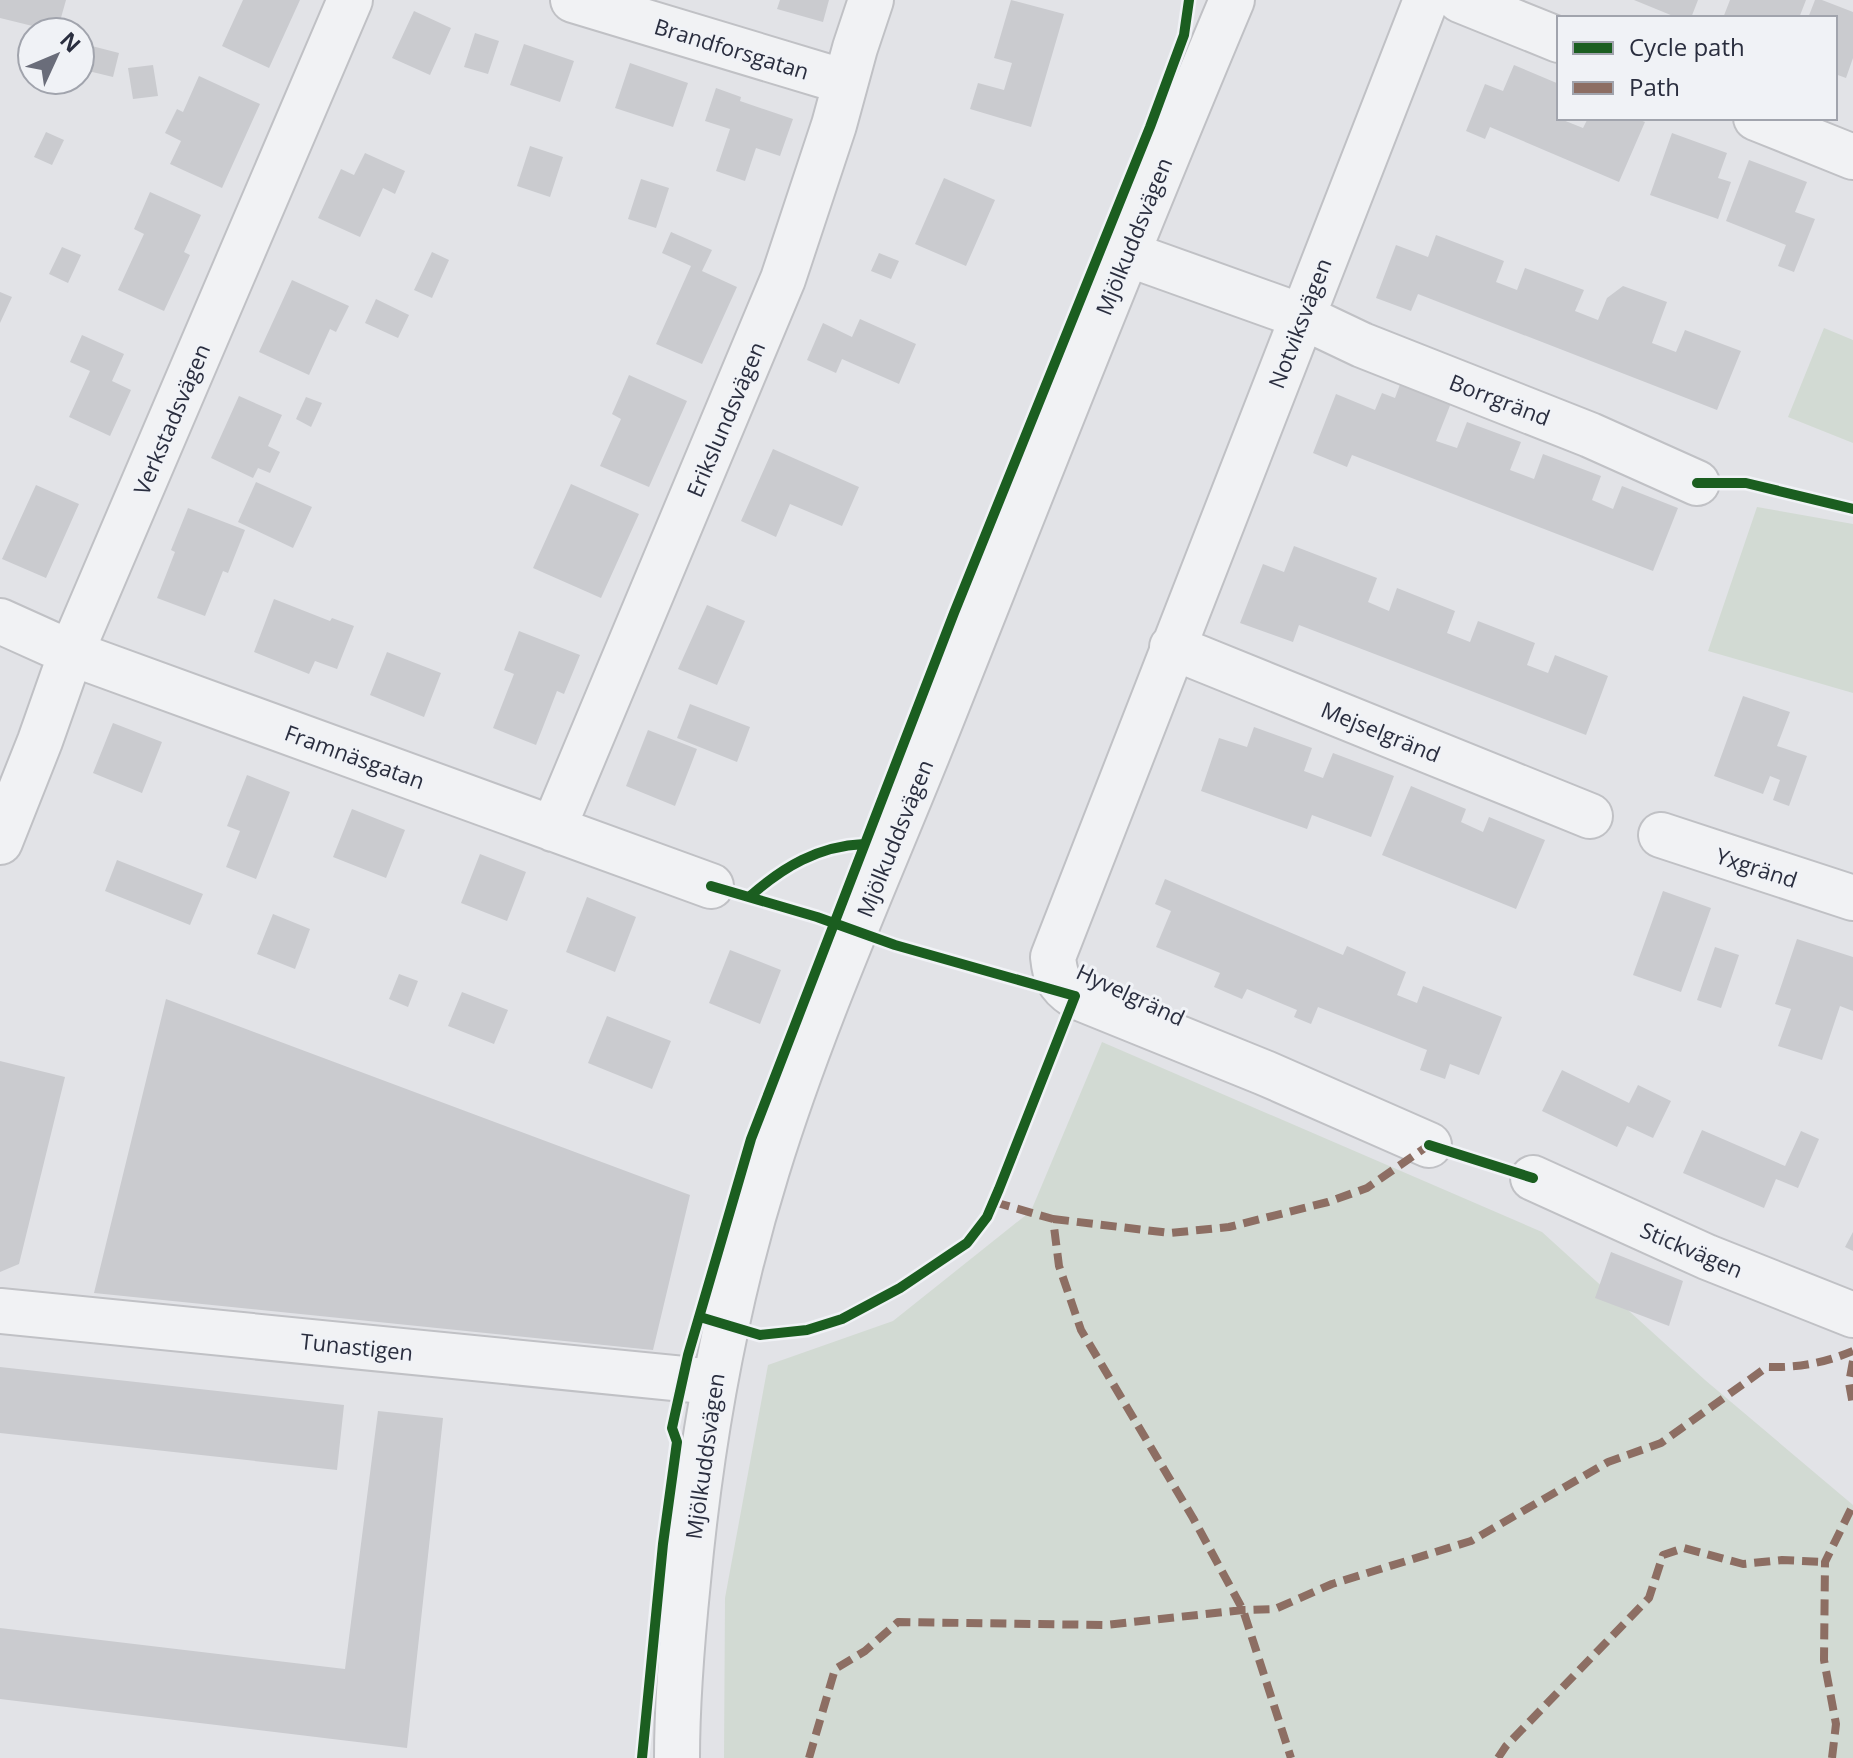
<svg xmlns="http://www.w3.org/2000/svg" width="1853" height="1758" font-family="'Open Sans',sans-serif">
<style>
.green{fill:#d2dad3}
.building{fill:#cacbcf}
.lines{fill:none;stroke-linecap:round;stroke-linejoin:round}
.minor-casing{stroke:#c0c1c5;stroke-width:48}
.minor{stroke:#f1f2f4;stroke-width:44}
.quiet{stroke:#8d6e63;stroke-width:8;stroke-dasharray:16 8;stroke-linecap:butt}
.cycleway-casing{stroke:#f0f2f6;stroke-width:15}
.cycleway{stroke:#1b5e20;stroke-width:10}
.labels{text-anchor:middle;dominant-baseline:central;stroke-width:6;stroke-linejoin:round;paint-order:stroke}
.street-label{font-size:22px;fill:#2a2e3f;stroke:#f0f2f6}
</style>
<rect width="100%" height="100%" fill="#e2e3e7"/>
<path class="green" d="M1824,328L1853,340V443L1788,417Z
M1757,507L1853,524V693L1708,651Z
M1102,1042L1542,1232L1705,1380L1853,1505V1758H724L725,1598L768,1365L893,1321L1031,1211Z"/>
<path class="building" d="M0,0H66L57,32L0,18Z
M243,0H300L269,68L222,46Z
M780,0H829L823,22L777,9Z
M1011,0L1064,14L1031,127L970,109L978,83L1004,90L1012,63L994,58Z
M1634,0H1698L1691,18H1678Z
M1730,0H1806L1799,18H1723Z
M1815,0H1822L1853,12V58L1846,78L1835,74V18H1808Z
M414,11L451,28L430,75L392,58Z
M475,33L499,41L488,74L464,67Z
M84,44L119,53L113,77L80,69Z
M524,44L574,61L560,102L510,85Z
M630,63L688,83L673,127L615,108Z
M153,65L158,96L133,99L128,68Z
M1514,65L1559,84L1558,118L1583,128L1588,118H1635L1645,122L1619,182L1490,127L1485,139L1466,131L1485,84L1503,91Z
M199,76L260,104L222,188L170,164L181,141L165,133L177,109L183,112Z
M716,88L741,97L740,101L793,119L780,156L756,148L745,181L716,171L730,129L705,121Z
M46,132L64,140L52,165L34,157Z
M1672,133L1727,153L1718,178L1731,182L1718,219L1650,195Z
M530,146L563,157L550,197L517,186Z
M365,153L405,171L395,194L383,188L360,237L318,218L341,169L354,175Z
M1749,160L1807,182L1795,212L1815,219L1794,272L1778,266L1786,245L1726,221Z
M944,178L995,200L966,266L915,244Z
M641,179L669,188L656,228L628,219Z
M150,192L201,215L184,252L190,255L164,311L118,290L144,234L134,229Z
M671,232L712,250L702,271L737,287L702,364L656,344L691,266L662,253Z
M1436,235L1504,261L1496,282L1517,290L1525,268L1584,290L1575,311L1598,320L1607,298L1623,286L1667,302L1652,343L1676,352L1685,330L1741,351L1717,410L1418,294L1411,311L1376,298L1396,245L1428,257Z
M62,247L81,255L68,283L49,274Z
M432,252L449,260L432,298L414,290Z
M879,253L899,261L891,279L871,271Z
M292,280L349,306L336,332L330,329L309,375L259,352Z
M0,292L12,297L0,323Z
M376,299L409,315L398,338L365,323Z
M860,319L916,344L899,384L842,359L836,373L807,360L823,323L852,337Z
M82,335L124,354L112,381L131,390L110,436L69,417L90,371L70,362Z
M629,375L687,401L649,487L600,466L621,419L612,414Z
M1402,379L1453,398L1436,441L1457,448L1467,422L1521,442L1510,470L1534,479L1543,454L1601,476L1592,500L1613,509L1622,486L1678,508L1653,571L1352,455L1347,467L1313,453L1336,394L1375,410L1382,393L1395,398Z
M239,396L282,415L268,446L280,452L270,473L258,468L253,478L211,458Z
M306,397L322,403L311,427L296,419Z
M773,449L859,487L842,526L790,504L776,537L741,521Z
M256,482L312,507L293,548L238,522Z
M571,484L639,514L601,598L533,568Z
M36,485L79,504L46,578L2,559Z
M188,508L245,530L228,573L223,571L205,616L157,598L175,552L171,550Z
M1294,546L1377,578L1368,602L1389,611L1397,588L1455,611L1447,633L1470,642L1478,621L1535,643L1527,665L1548,673L1555,655L1608,676L1586,735L1299,625L1293,642L1240,623L1263,564L1284,572Z
M274,599L330,621L332,618L354,626L337,669L315,661L309,674L254,652Z
M707,605L745,621L717,685L678,669Z
M519,631L580,655L564,694L557,691L536,745L493,728L514,674L504,670Z
M387,652L441,673L424,717L370,695Z
M1743,696L1790,712L1777,746L1807,756L1789,806L1773,800L1780,780L1770,776L1763,794L1714,776Z
M690,704L750,727L737,762L677,738Z
M113,723L162,742L142,793L93,773Z
M1254,727L1312,748L1304,771L1323,778L1333,753L1394,776L1371,837L1312,815L1307,829L1201,791L1219,738L1247,747Z
M648,730L697,749L675,806L626,786Z
M247,775L290,792L256,879L226,867L240,831L227,826Z
M1411,786L1466,809L1461,822L1483,832L1489,817L1545,840L1516,909L1382,855Z
M352,809L405,830L386,878L333,857Z
M480,854L526,872L507,921L461,903Z
M117,860L203,894L190,925L105,891Z
M1165,879L1343,955L1347,946L1406,972L1397,995L1417,1003L1423,986L1502,1017L1479,1075L1450,1064L1445,1079L1420,1070L1427,1050L1318,1007L1311,1024L1294,1017L1297,1010L1247,989L1242,999L1214,987L1220,973L1156,947L1171,911L1155,904Z
M1663,891L1711,908L1681,992L1633,975Z
M587,897L636,917L615,972L566,952Z
M273,914L310,929L295,969L257,954Z
M1797,939L1853,957V1011L1840,1006L1822,1060L1778,1046L1791,1009L1775,1004Z
M1715,947L1739,955L1721,1008L1697,1000Z
M730,950L781,970L760,1024L709,1003Z
M399,974L418,981L408,1007L389,999Z
M462,992L508,1010L494,1044L448,1026Z
M166,999L690,1195L653,1350L94,1293Z
M607,1016L671,1041L652,1089L588,1063Z
M0,1061L65,1077L19,1264L0,1272Z
M1562,1070L1629,1103L1638,1085L1671,1101L1653,1138L1627,1126L1617,1147L1542,1111Z
M1702,1130L1785,1166L1801,1131L1819,1139L1798,1188L1776,1179L1764,1208L1683,1173Z
M1853,1232V1251L1845,1247Z
M1611,1252L1683,1281L1669,1326L1595,1298Z
M0,1367L344,1405L337,1470L0,1433Z
M378,1411L443,1418L407,1748L0,1699V1628L345,1669Z"/>
<g class="lines">
<defs>
<path id="minor" d="M573,0L845,82
M1426,0L1053,957C1055,976 1058,985 1075,996L1265,1073L1429,1145
M1460,0L1559,40
M1756,118L1853,157
M1125,253L1301,316L1362,345L1590,435L1697,483
M0,621L71,653L711,886
M1172,647L1590,816
M553,829L783,279L834,125L855,48L871,0
M1661,835L1853,898
M0,842L40,741L71,653L350,0
M1533,1178L1707,1257L1853,1315
M0,1311L714,1382
M677,1758C677,1699 682,1640 688,1581C701,1441 725,1305 767,1170C814,1017 883,867 942,718C1037,478 1132,238 1232,0"/>
</defs>
<use href="#minor" class="minor-casing"/>
<use href="#minor" class="minor"/>
<path class="quiet" d="M994,1202L1053,1219L1059,1266L1081,1330L1193,1518L1243,1610L1291,1758
M1053,1219L1170,1233L1229,1227L1328,1202L1367,1188L1429,1145
M1853,1361L1849,1383L1853,1405
M809,1758L835,1669L865,1651L898,1622L1105,1625L1243,1610L1275,1609L1332,1584L1471,1541L1608,1462L1661,1443L1767,1367C1798,1368 1824,1363 1853,1351
M1498,1758L1506,1746L1649,1598L1663,1555L1684,1548L1743,1564L1782,1560L1825,1562
M1832,1758L1836,1724L1824,1660L1825,1562L1853,1505"/>
<defs>
<path id="cycleway" d="M1697,483H1746L1853,509
M749,897C783,867 818,846 864,844
M1429,1145L1533,1178
M700,1317L760,1335L807,1330L842,1319L900,1288L967,1243L987,1217L999,1189L1075,996L895,945L817,917L711,886
M642,1758L663,1544L677,1442L672,1428L688,1355L751,1139L954,613L1150,127L1184,35L1189,0"/>
</defs>
<use href="#cycleway" class="cycleway-casing"/>
<use href="#cycleway" class="cycleway"/>
</g>
<g class="labels">
<g class="street-label">
<text transform="translate(732 48) rotate(17)">Brandforsgatan</text>
<text transform="translate(1133 236) rotate(-68)">Mjölkuddsvägen</text>
<text transform="translate(1299 323) rotate(-69)">Notviksvägen</text>
<text transform="translate(1500 399) rotate(21)">Borrgränd</text>
<text transform="translate(171 419) rotate(-67)">Verkstadsvägen</text>
<text transform="translate(725 419) rotate(-67)">Erikslundsvägen</text>
<text transform="translate(1381 731) rotate(22)">Mejselgränd</text>
<text transform="translate(355 756) rotate(20)">Framnäsgatan</text>
<text transform="translate(894 838) rotate(-68)">Mjölkuddsvägen</text>
<text transform="translate(1757 867) rotate(18)">Yxgränd</text>
<text transform="translate(1131 994) rotate(25)">Hyvelgränd</text>
<text transform="translate(1692 1249) rotate(23)">Stickvägen</text>
<text transform="translate(357 1346) rotate(6)">Tunastigen</text>
<text transform="translate(704 1456) rotate(-82)">Mjölkuddsvägen</text>
</g>
</g>
<rect x="1557" y="16" width="280" height="104" fill="#f0f2f6" stroke="#a1a4ad" stroke-width="2"/>
<rect x="1573" y="42" width="40" height="12" fill="#1b5e20" stroke="#a1a4ad" stroke-width="2"/>
<text x="1629" y="56" font-size="24" fill="#2a2e3f">Cycle path</text>
<rect x="1573" y="82" width="40" height="12" fill="#8d6e63" stroke="#a1a4ad" stroke-width="2"/>
<text x="1629" y="96" font-size="24" fill="#2a2e3f">Path</text>
<g transform="translate(56 56) rotate(46)"><circle r="38" fill="#f0f2f6" stroke="#a1a4ad" stroke-width="2"/>
<path d="M0-6L14 30L0 20L-14 30Z" fill="#6a6d7a"/>
<text y="-12" font-size="22" font-weight="bold" text-anchor="middle" fill="#2a2e3f">N</text>
</g>
</svg>
